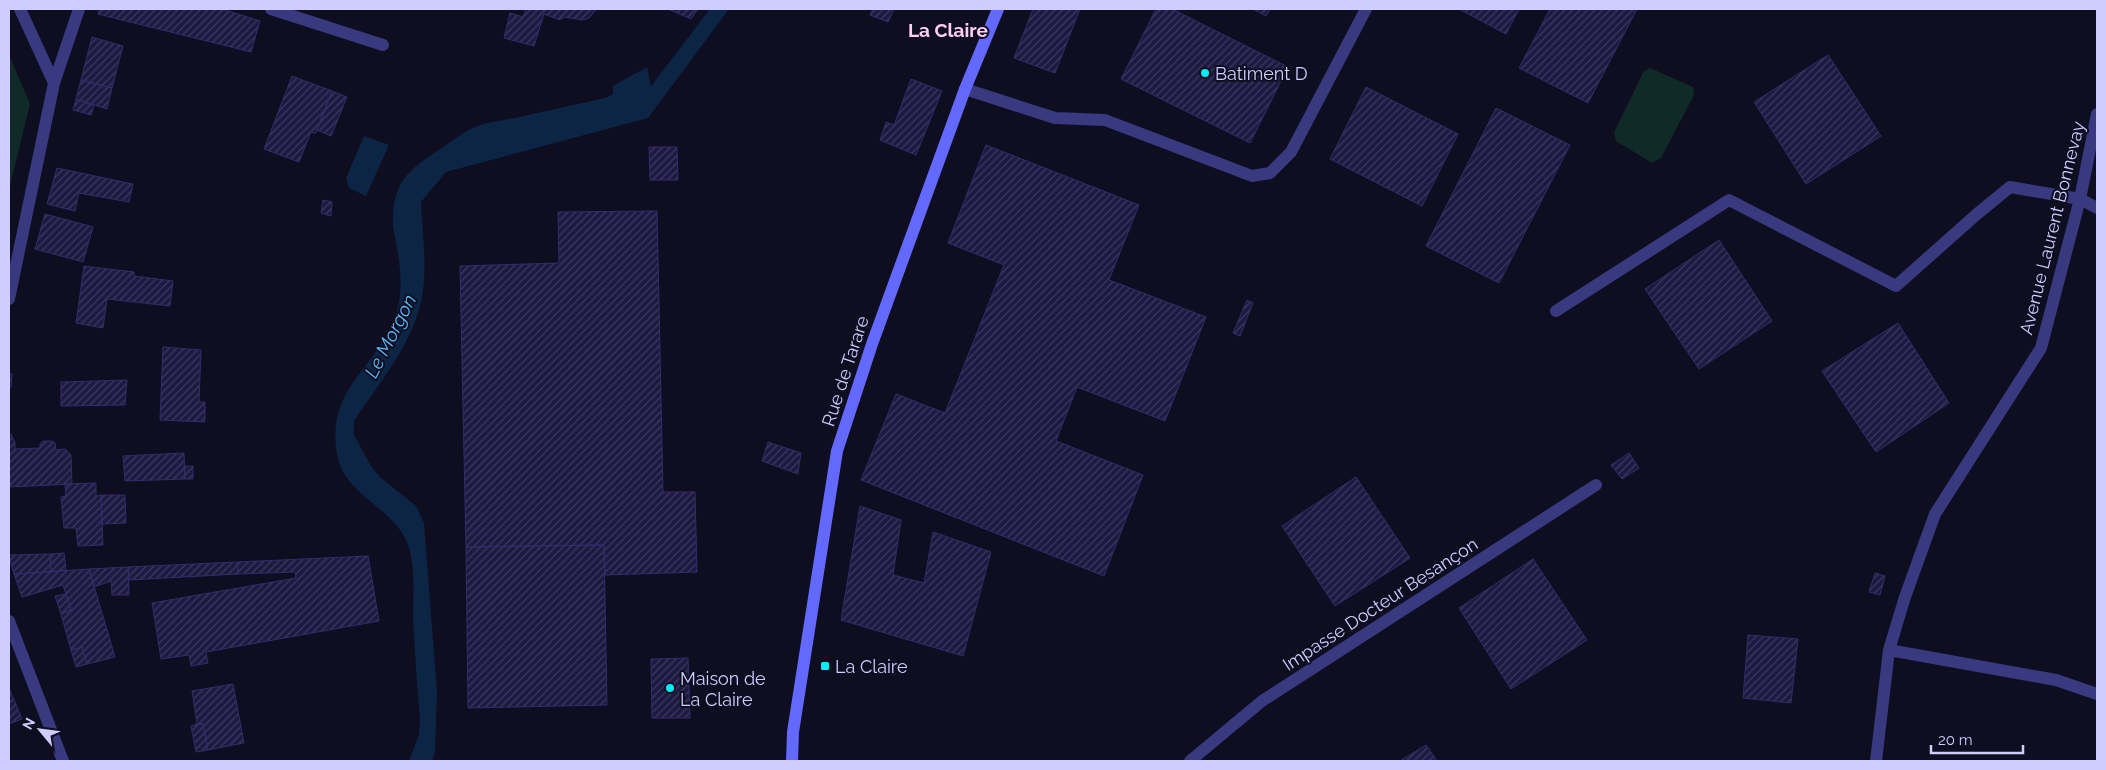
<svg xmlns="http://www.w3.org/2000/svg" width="2106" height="770" font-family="Raleway,sans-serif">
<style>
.park{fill:#102a27}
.water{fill:#0c2545}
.building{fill:url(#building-hatch);stroke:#342b6d}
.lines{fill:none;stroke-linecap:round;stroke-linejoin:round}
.minor{stroke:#38397f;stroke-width:12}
.tertiary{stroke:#38397f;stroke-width:12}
.secondary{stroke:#6369fe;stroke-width:12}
.poi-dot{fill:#01edf6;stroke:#0f0d20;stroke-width:2}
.labels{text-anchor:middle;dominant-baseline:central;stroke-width:4;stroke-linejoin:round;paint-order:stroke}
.poi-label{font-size:18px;fill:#cfccff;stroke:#0f0d20;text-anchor:start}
.street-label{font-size:18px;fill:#cfccff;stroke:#0f0d20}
.neighbourhood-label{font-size:19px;font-weight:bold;fill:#ffcef0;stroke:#0f0d20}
.water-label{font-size:19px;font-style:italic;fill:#5abdfe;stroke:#0f0d20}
</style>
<defs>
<pattern id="building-hatch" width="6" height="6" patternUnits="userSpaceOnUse" patternTransform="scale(1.25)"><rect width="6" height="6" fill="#1e1941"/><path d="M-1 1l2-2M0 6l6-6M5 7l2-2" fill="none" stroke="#3e395e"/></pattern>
</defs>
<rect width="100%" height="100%" fill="#0f0d20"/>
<path class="park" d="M9,55L30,104L9,190Z
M1650,68L1693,87L1694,95L1661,158L1652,163L1616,141L1614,132L1644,71Z"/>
<path class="water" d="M710,9H729L648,118L446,172L421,202C422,230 427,261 423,290C417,339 381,380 354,421V435L371,466L380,477L416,506L424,523L437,692L435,752L432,761H409L419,734L420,720C417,686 415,653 413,619C413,594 416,566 407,542C392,507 343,494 337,454C326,388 374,371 394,319C404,294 401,270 396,243C395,236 392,227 393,219C393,179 413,167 443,147C452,141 461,134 470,129C483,123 500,121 514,118C544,111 575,105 605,98L613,94V86L647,67L651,86Z
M364,136L389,145L366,196L349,188L346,178Z"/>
<path class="building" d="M100,9H222L260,21L251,52L98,14Z
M526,9H594L595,11L589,18L583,20L564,17L560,20L544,14L534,46L504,38L510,13L523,17Z
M668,9H698L691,19Z
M873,9H894L888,22L870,15Z
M1033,9H1080L1055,73L1014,58Z
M1156,9H1172L1288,67L1250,143L1121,79Z
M1253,9H1270L1266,16Z
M1459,9H1519L1506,34Z
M1550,9H1637L1588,103L1519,68Z
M92,37L123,46L112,88L81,80Z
M1828,55L1881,136L1806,184L1754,102Z
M292,76L332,91L317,130L316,133L311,132L299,162L264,149Z
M911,79L942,91L916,155L880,140L886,122L894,125Z
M81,80L112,88L107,109L76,99Z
M1366,87L1458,134L1422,206L1330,159Z
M332,91L347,97L331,136L317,130Z
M76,99L94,106L91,115L73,110Z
M1496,108L1570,145L1499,283L1426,246Z
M986,145L1139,205L1109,280L1206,317L1165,421L1077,387L1056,441L1143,475L1104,576L861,480L896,394L945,413L1004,265L948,243Z
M649,147H677L678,180H650Z
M57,168L133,184L129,202L79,193L75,211L47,204Z
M323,200L332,202L331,216L321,213Z
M657,211L663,492H695L697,572L605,575L604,545L466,547L460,266L559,263L558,212Z
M45,214L93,227L83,262L35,249Z
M1719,240L1772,321L1699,369L1645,289Z
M84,266L134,272V276L173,281L170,306L107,299L103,328L76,323Z
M1247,300L1253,303L1240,336L1233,333Z
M1898,323L1949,403L1876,452L1822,371Z
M163,347L201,350L199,402H205V422L160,420Z
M9,374H12L11,387H9Z
M127,380L125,405L61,406V382Z
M9,434H11L15,443V449L40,448V444L43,441H52L55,443L56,450L65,449L71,455L72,484L9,487Z
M768,442L801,453L798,474L762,461Z
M184,453L185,479L125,481L123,456Z
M1629,453L1639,468L1622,479L1611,465Z
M184,466H193V479H185Z
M1356,477L1410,558L1335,606L1282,526Z
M96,483V496L101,495L103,545L78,546L76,528H64L61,497L66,496L65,484Z
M101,495H125L126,523L102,524Z
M860,506L901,520L893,575L924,583L933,532L991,552L963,656L841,620Z
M604,545L607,705L468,708L466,547Z
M64,553L66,570L51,572L50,554Z
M50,554L51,572L14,574L9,557V555Z
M368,556L379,621L206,652L208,663L191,666L189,655L161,659L152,603L296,578L295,572L238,574L237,562Z
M1533,559L1587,640L1511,689L1459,608Z
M237,562L238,574L129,580L128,567Z
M128,567L129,595H112L111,581L94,587L89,569Z
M89,569L115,657L87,664L82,647L71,650L61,614L71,610L63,585L22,597L14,574Z
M1875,573L1885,576L1880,595L1869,592Z
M66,594L71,610L61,614L55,596Z
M1748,635L1798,639L1791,703L1743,698Z
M82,647L87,664L76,667L71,650Z
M688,658L690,718H652L651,659Z
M233,684L244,743L208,750L203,724H197L192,691Z
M9,688L22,719L9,724Z
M197,724H203L208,750L196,752L191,726Z
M1426,745L1437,761H1400Z"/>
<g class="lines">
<path class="minor" d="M271,9L383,45
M965,89L1055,118L1105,120L1252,176L1270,173L1291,152L1366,9
M1556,311L1729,200L1896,286L1977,214L2010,187L2080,199L2097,208
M1889,650L2056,680L2097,694
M1190,761L1262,701L1596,485
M1876,761L1889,650L1905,597L1935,514L2041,348L2080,199L2097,114"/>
<path class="tertiary" d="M20,9L54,83
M9,299L54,83L79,9
M9,621L63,761"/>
<path class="secondary" d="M792,761L793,732L837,451L872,344L965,89L998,9"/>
</g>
<g class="poi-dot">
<circle cx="1205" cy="73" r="5"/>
<rect x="820" y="661" width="10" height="10" rx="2.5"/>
<circle cx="670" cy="688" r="5"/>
</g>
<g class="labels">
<g class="poi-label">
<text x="1215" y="73">Batiment D</text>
<text x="835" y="666">La Claire</text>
<text x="680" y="678">Maison de<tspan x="680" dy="21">La Claire</tspan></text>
</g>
<g class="street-label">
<text transform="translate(2052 228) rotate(-76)">Avenue Laurent Bonnevay</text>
<text transform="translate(845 371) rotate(-72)">Rue de Tarare</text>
<text transform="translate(1380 604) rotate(-33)">Impasse Docteur Besançon</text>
</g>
<g class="neighbourhood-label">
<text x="948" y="30">La Claire</text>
</g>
<g class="water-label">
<text transform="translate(390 336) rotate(-63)">Le Morgon</text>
</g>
</g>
<rect width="2106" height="770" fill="none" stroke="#cfccff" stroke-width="20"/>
<g transform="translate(40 730) rotate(299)" stroke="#0f0d20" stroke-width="4" paint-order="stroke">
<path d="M0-4L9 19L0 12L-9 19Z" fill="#cfccff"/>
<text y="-8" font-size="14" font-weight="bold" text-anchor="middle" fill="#cfccff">N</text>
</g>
<path d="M1931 745v8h92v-8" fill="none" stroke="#cfccff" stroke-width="2.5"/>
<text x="1938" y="745" font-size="15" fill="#cfccff" stroke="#0f0d20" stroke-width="4" paint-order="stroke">20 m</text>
</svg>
